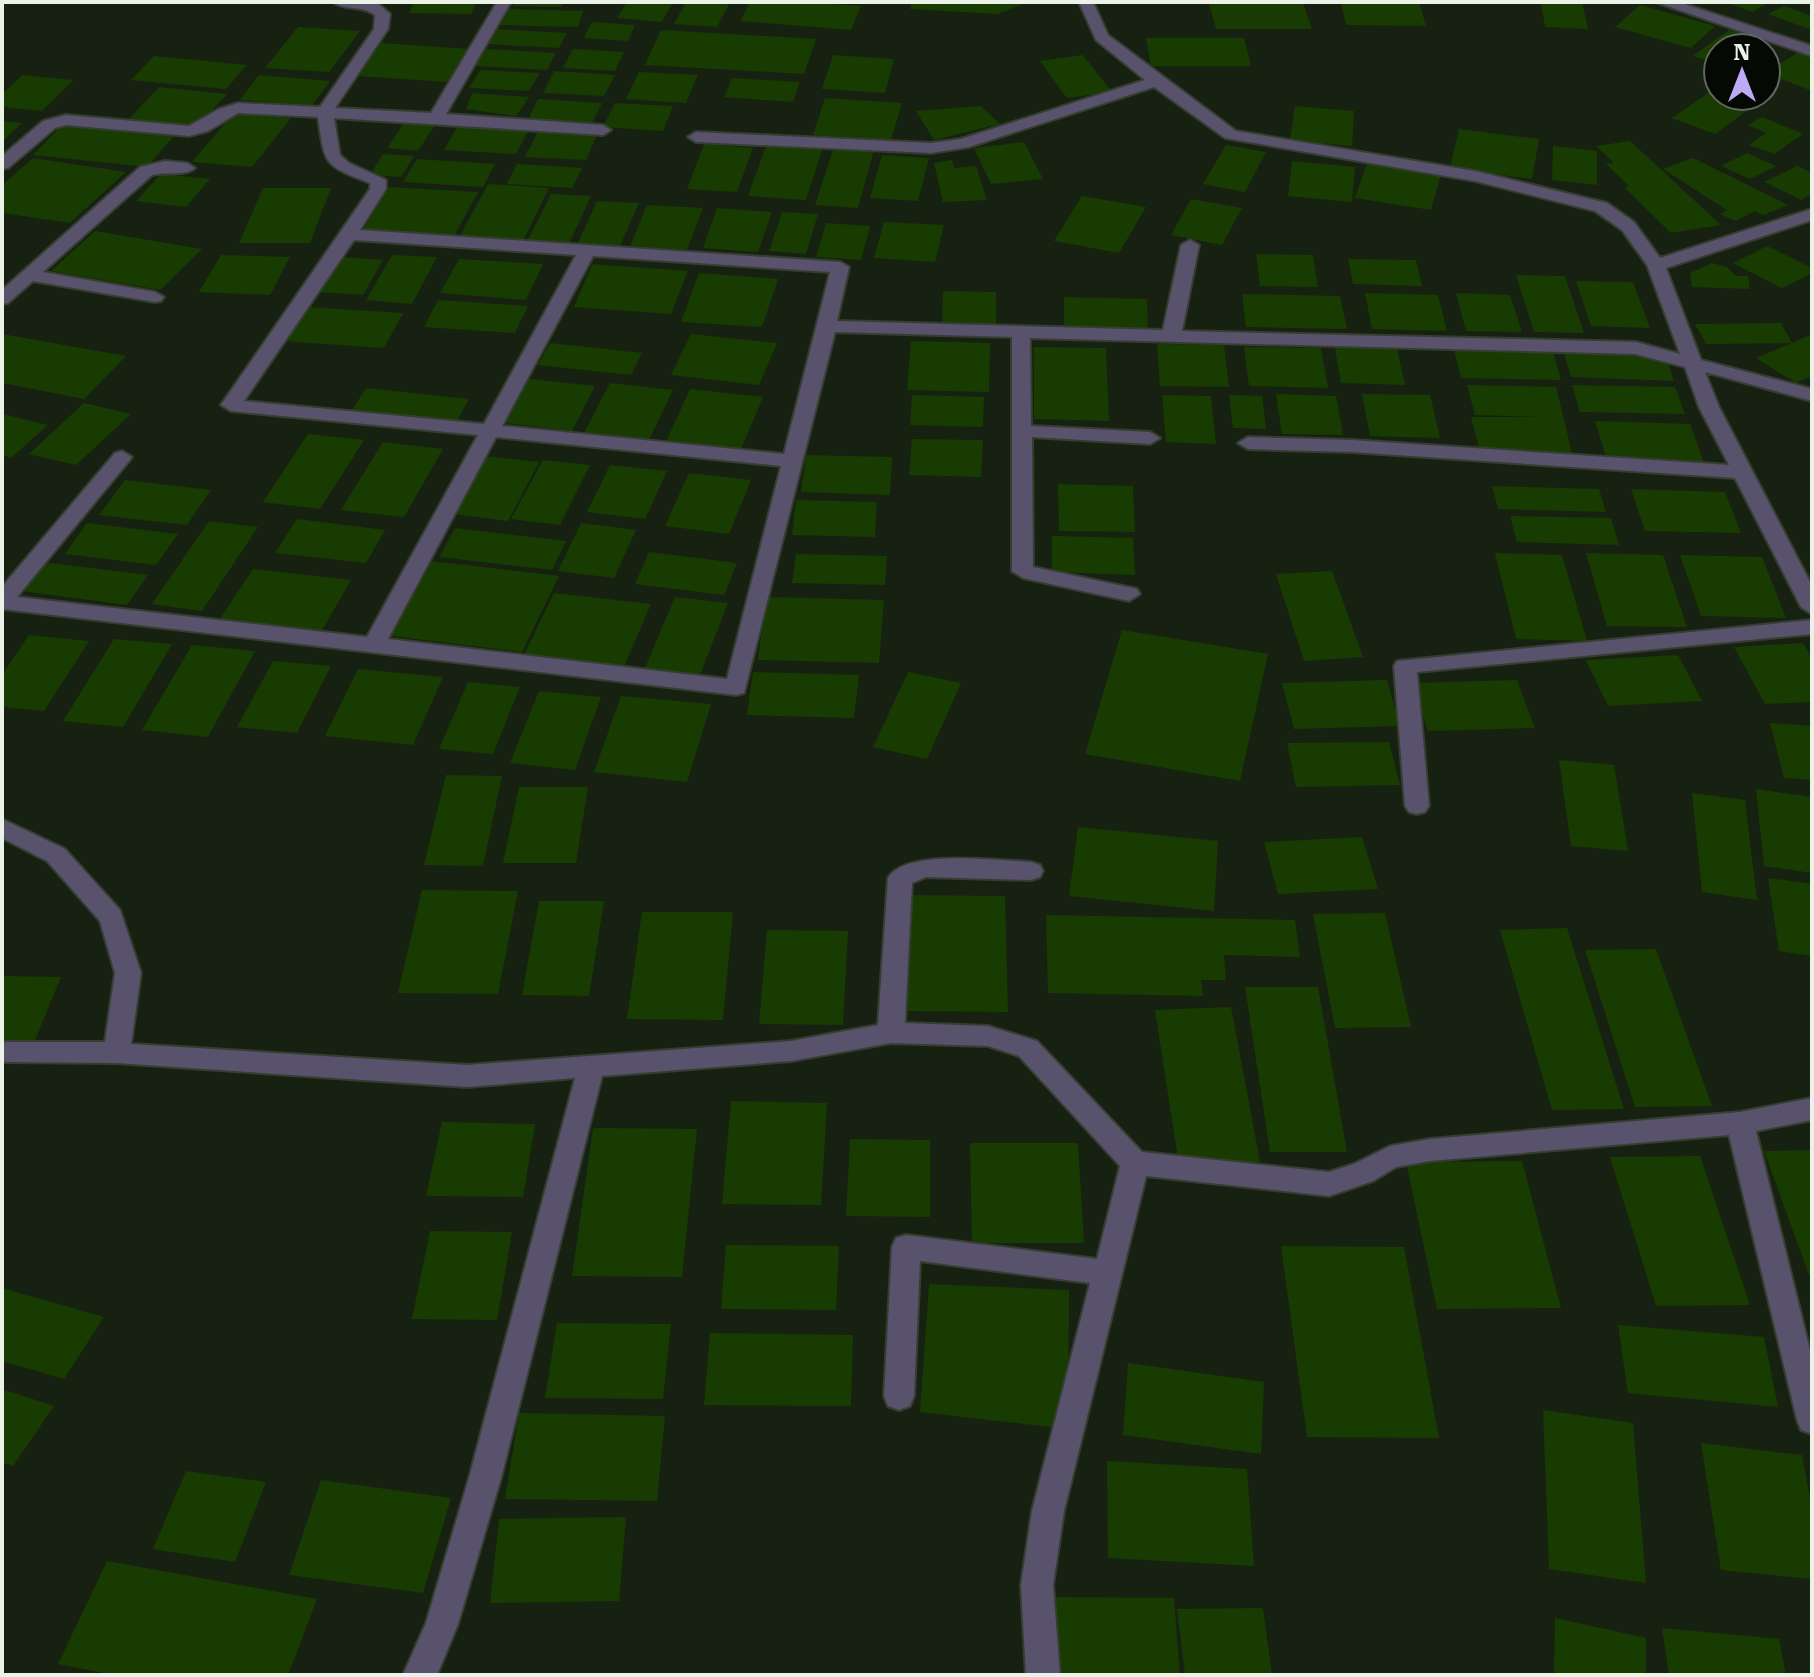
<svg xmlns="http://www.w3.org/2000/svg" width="1814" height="1677" font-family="'Roboto Serif',serif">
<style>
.building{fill:#183b02}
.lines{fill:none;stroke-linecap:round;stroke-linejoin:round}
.minor-casing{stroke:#353e30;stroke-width:4}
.minor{fill:#59526c;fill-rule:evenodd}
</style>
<rect width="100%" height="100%" fill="#172112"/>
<path class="building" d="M414,2H476L471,14L409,13Z
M514,2H563L561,7L513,6Z
M627,2H673L662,22L617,18Z
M686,2H730L717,27L674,24Z
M750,2H804L861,6L851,30L740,21Z
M912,2H1028L998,14L910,9Z
M1341,2H1419L1426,26L1346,25Z
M1541,2H1582L1588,29L1545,27Z
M1726,2H1769L1752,12Z
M1303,3L1312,29H1216L1209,4Z
M1640,5L1715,26L1691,48L1615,27Z
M1784,6L1812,16V30L1768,14Z
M504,9L583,11L578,27L497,25Z
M592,22L635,25L628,41L584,38Z
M298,27L360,31L329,72L265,68Z
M497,29L567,33L559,48L488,44Z
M661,30L816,39L804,74L645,65Z
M1729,30L1765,41L1756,48H1718V64L1693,56Z
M1146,38H1244L1251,66H1151Z
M381,43L469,49L447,82L357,76Z
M486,49L556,53L547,70L476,66Z
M573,49L624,52L615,71L563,68Z
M1800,51L1812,55V91L1766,73Z
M833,55L894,59L885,93L822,89Z
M1083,55L1112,92L1067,98L1040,61Z
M154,56L247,65L226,89L131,80Z
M480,70L540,73L529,91L469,88Z
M554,71L615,75L604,96L543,93Z
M639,72L698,75L686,103L626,99Z
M22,75L73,80L42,111L2,107V94Z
M259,75L330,81L312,105L240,100Z
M732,78L800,82L793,102L724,97Z
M1718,86V96L1764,98L1715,134L1672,118Z
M159,87L227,94L197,127L127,121Z
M472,93L529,97L516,116L466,109Z
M825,98L902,103L891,140L813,135Z
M538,99L602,103L591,125L528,120Z
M615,103L673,106L663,131L603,127Z
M981,106L1000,124L934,140L916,111Z
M1295,106L1354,111L1352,146L1290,140Z
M234,113L291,118L252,167L192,162Z
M1762,117L1803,134L1774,154L1749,145L1766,133L1748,125Z
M2,121L22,123L2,142Z
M404,123L435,125L418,151L387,148Z
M459,124L530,128L516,154L444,150Z
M62,125L174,136L147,167L33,155Z
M1459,129L1539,139L1532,179L1450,168Z
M539,130L597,135L586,160L525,157Z
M1630,141L1654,163L1721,225L1671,233L1625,188L1629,186L1606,164L1614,163L1596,146Z
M1024,142L1043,179L991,184L974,148Z
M704,144L753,148L737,192L687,189Z
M1226,145L1266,152L1245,192L1203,184Z
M766,146L822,150L806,200L748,196Z
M1553,146L1597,151V185L1552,180Z
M834,147L874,150L858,208L815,205Z
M1747,153L1776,166L1750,179L1721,166Z
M383,154L414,156L401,177L370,175Z
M882,155L929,158L918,201L870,198Z
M33,158L126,172L70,223L2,213V185Z
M1693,158L1788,205L1763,215L1755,211L1735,221L1720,214L1727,210L1663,169Z
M417,159L495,164L483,187L403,182Z
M952,160L954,168L976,166L987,200L943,202L934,163Z
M1292,161L1355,167L1352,202L1288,196Z
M1367,163L1441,174L1431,210L1355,198Z
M517,164L582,168L572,188L507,184Z
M1797,166L1812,173V194L1801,200L1764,182Z
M161,174L210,179L186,207L136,201Z
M488,184L549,188L523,241L460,236Z
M389,187L478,192L454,236L363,230Z
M263,188H331L310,243H239Z
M551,194L591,196L568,246L526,244Z
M1082,196L1146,207L1119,253L1054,241Z
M1191,199L1242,208L1222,245L1171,235Z
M597,201L639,203L619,248L577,245Z
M647,205L703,208L687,250L630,246Z
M717,208L772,212L758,252L703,248Z
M782,212L818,214L806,254L769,251Z
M884,222L944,225L935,262L874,258Z
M826,223L870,226L861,260L816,257Z
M95,231L202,249L160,290L51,271Z
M1767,246L1812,268V273L1782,288L1733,263Z
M1256,254L1313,255L1318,287L1260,286Z
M221,255L290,257L270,295L199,292Z
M392,255L437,257L412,304L366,300Z
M340,257L383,260L363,295L320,292Z
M459,259L543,264L526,300L440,293Z
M1348,259L1416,260L1422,286L1353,284Z
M1712,263L1727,267L1736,276H1748L1750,289L1692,287L1690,273Z
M592,264L688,271L671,314L574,307Z
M699,273L778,279L762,327L681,322Z
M1516,275L1565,276L1584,333L1534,332Z
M1576,281L1633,282L1650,328L1591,326Z
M943,291L996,292V330H942Z
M1365,293L1438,295L1447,331L1372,329Z
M1456,293L1510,295L1522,332L1466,331Z
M1242,294L1340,296L1347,329L1246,327Z
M1064,297L1147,299L1148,332L1064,330Z
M438,300L528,306L515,333L424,327Z
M306,307L403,313L384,348L283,341Z
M1781,323L1792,343L1812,334V376L1796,383L1756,358L1792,343L1706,344L1695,324Z
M2,334L126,356L84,399L2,383Z
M691,334L777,343L759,385L671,375Z
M911,341L990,343L989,392L907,390Z
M550,343L642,353L631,375L538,365Z
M1334,343L1396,344L1405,385L1341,383Z
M1157,344L1224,345L1229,387L1160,386Z
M1034,347L1106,348L1109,421L1034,419Z
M1244,347L1321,348L1328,388L1249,386Z
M1454,350L1553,352L1561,380L1461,378Z
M1564,353L1666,357L1674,381L1571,377Z
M529,379L595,386L572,431L505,423Z
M610,383L673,390L649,440L584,433Z
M1467,385L1556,387L1572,453L1480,451L1471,417H1543L1475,415Z
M1572,385L1675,387L1685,414L1580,412Z
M366,388L469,399L454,426L349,415Z
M690,389L763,397L739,454L664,446Z
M1276,394L1336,396L1343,435L1282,434Z
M1362,394L1430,395L1440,438L1370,436Z
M912,395L984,397L983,427L910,425Z
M1162,395L1211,396L1216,444L1166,442Z
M1229,395L1262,396L1266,429L1233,428Z
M84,403L131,414L76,465L29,454Z
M2,414L48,425L11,458L2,455Z
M1595,421L1690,424L1705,465L1608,463Z
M308,434L364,440L320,509L263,502Z
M912,439L983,440L981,477L909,475Z
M383,442L443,449L404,517L341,510Z
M806,455L892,457L890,495L801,492Z
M485,456L539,462L508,521L453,514Z
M543,460L590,465L560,525L511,519Z
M610,465L667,471L645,519L587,512Z
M689,473L751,480L729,534L665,526Z
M125,480L211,490L187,525L99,515Z
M1058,484L1133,486L1135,532L1059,531Z
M1492,486L1599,489L1606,512L1498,509Z
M1631,489L1725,492L1741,533L1645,531Z
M796,500L877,502L875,537L792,535Z
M1510,516L1611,518L1619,545L1517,542Z
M297,519L385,530L366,563L275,553Z
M209,521L258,527L202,611L152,604Z
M87,523L178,534L156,565L65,554Z
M581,523L636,530L614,578L558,571Z
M455,528L566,541L552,570L439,557Z
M1052,536L1133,538L1135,575L1052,572Z
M649,552L737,563L724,595L635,584Z
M1495,553L1562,555L1587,641L1516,639Z
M1586,553L1663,555L1687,627L1607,626Z
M796,554L887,556L885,585L792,583Z
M1680,555L1762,557L1786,618L1701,616Z
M432,561L559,576L522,652L391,636Z
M43,562L148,575L127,605L21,591Z
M253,569L351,580L321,632L220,619Z
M1332,571L1363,657L1304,661L1276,574Z
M554,593L651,604L623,669L523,657Z
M675,597L728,603L700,675L645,668Z
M766,597L884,600L879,663L758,660Z
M1122,630L1268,654L1240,781L1085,754Z
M29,635L89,641L44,711L2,707V675Z
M114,639L172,644L123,727L63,721Z
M1803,643L1812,658V702L1765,704L1734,647Z
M192,645L255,651L208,737L142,730Z
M1678,655L1702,701L1608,706L1586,660Z
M273,661L331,666L297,733L237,727Z
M358,669L443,677L413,745L325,736Z
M753,672L859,675L854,718L747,715Z
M908,672L961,683L927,759L873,747Z
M1387,680L1400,726L1294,729L1282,683Z
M1517,680L1535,728L1428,731L1412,683Z
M468,682L520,687L493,754L439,749Z
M539,691L601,697L575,770L510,763Z
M621,696L711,704L687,782L594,772Z
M1770,723L1812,726V780L1784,778Z
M1389,742L1400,785L1296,787L1287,743Z
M1559,760L1614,765L1628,851L1571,846Z
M446,775L502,776L483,866L424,865Z
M519,787H588L576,863H503Z
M1756,789L1812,797V873L1764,866Z
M1692,793L1745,800L1757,900L1702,892Z
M1078,827L1218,841L1214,911L1069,896Z
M1362,837L1378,889L1278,894L1264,842Z
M1768,878L1812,884V956L1779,951Z
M422,890L518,891L498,994L398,993Z
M909,895L1005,896L1008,1012L907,1011Z
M539,901H604L589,996L522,995Z
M642,912H733L723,1020L627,1019Z
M1385,913L1411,1027L1335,1028L1313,914Z
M1046,915L1295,920L1300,957L1224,955L1226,980H1201L1203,996L1048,993Z
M1567,928L1624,1109L1552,1110L1500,930Z
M767,930L848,931L843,1025L759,1024Z
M1656,949L1712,1106L1635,1107L1585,950Z
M2,976L61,977L33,1045L2,1044Z
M1245,987H1318L1347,1152H1270Z
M1231,1007L1260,1162L1179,1165L1155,1010Z
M731,1101L827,1103L821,1205L722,1204Z
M442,1122L535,1124L523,1197L426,1196Z
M593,1128L697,1129L682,1277L572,1276Z
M850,1139L930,1140V1217L846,1216Z
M970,1143H1078L1084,1243H972Z
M1812,1150V1275H1809L1764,1151Z
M1700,1156L1750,1305L1656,1306L1610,1157Z
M1522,1161L1561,1308L1437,1309L1406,1162Z
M430,1231L512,1232L497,1320L412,1319Z
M726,1245L839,1246L836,1310L721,1309Z
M1281,1246L1404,1247L1439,1438L1307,1437Z
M929,1284L1069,1290L1068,1429L920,1412Z
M2,1288L104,1317L64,1379L2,1361Z
M557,1323L671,1324L663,1399L545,1398Z
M1618,1325L1764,1337L1778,1407L1628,1393Z
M710,1333L853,1335L851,1406L704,1405Z
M1128,1363L1264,1382L1261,1454L1123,1435Z
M2,1389L54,1406L13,1466L2,1463Z
M1543,1410L1633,1423L1646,1583L1549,1569Z
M519,1413L665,1416L657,1501L505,1499Z
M1701,1443L1802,1455L1812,1509V1579L1721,1570Z
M1107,1461L1247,1469L1254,1566L1108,1558Z
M186,1471L266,1482L235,1562L153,1549Z
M321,1480L451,1498L423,1593L289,1575Z
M626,1517L619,1601L490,1603L499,1519Z
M107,1561L317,1599L288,1675H114L58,1664Z
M1052,1597L1174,1598L1180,1675H1055Z
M1263,1608L1272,1675H1185L1177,1609Z
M1555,1618L1646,1638V1675H1554Z
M1662,1628L1779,1639L1786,1675H1669Z"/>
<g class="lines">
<defs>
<path id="minor" d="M333,2H376L390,14L388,29L335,108L431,113L497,2H511L446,114L603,125L611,130L603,135L334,118L340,155L349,163L386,180V189L360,230L840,262L849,267L837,321L1163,330L1181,245L1190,240L1199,245L1182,331L1636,342L1680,354L1647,265L1622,230L1595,211L1475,181L1225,138L1154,87L969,147L931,153L696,142L688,137L696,132L931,143L961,139L1145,80L1096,40L1079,2H1093L1108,35L1236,131L1475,171L1607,203L1634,222L1660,258L1812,209V220L1666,268L1701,360L1812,389V401L1705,372L1719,407L1812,586V614L1801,607L1735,478L1352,452L1248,449L1238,443L1248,437L1352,440L1729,465L1699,407L1685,367L1635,354L1030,338L1031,426L1150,432L1160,438L1150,444L1032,437L1033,567L1137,589L1140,594L1129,601L1023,578L1012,571V337L835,332L744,693L736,695L2,609V587L115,453L122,451L132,457L129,461L17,597L367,637L478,435L231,411L221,405L370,189V183C323,165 325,165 318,117L238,113L208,131L189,136L66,125L55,128L8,168L2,169V156L43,121L66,115L189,126L219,109L238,103L320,107L374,29L375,15C362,5 345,11 333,2ZM354,240L576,255L484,424L244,401ZM593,256L830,272L784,454L502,426ZM496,437L781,466L727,679L388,639Z
M1656,2H1678L1812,46V56Z
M165,161L187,163L195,168C185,177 165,171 152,175L43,272L155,292L164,297L161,301L155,302L33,281L8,303L2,304V290L140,167Z
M1812,620V634L1417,672L1429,806L1425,812L1417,814L1409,812L1405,806L1394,666L1397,661Z
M2,819L65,849L120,910L141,973L131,1044L467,1065L791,1041L878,1025L888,878C905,848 1000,861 1031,862L1040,865L1043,871L1040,877L1031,880L926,877L912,883L905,1023L988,1026L1037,1041L1142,1152L1329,1172L1354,1164L1390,1146L1430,1139L1740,1112L1812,1098V1120L1756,1131L1812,1359V1434L1801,1430L1797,1420L1729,1135L1430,1161L1396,1167L1373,1181L1329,1196L1146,1176L1064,1511L1053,1585L1060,1675H1026L1021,1585L1032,1511L1090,1283L920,1261L914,1396L910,1406L899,1410L888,1406L884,1396L892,1247L896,1238L906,1235L1097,1259L1120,1166L1019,1056L988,1046L891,1043L791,1061L602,1076L501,1478L458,1624L437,1675H403L426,1623L469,1478L575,1078L467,1087L116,1063L2,1062V1042H105L115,973L100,921L47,861L2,838Z"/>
</defs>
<use href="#minor" class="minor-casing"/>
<use href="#minor" class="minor"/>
</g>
<rect width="1814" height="1677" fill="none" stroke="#ebf2e8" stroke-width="8"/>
<g transform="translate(1742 72)"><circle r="38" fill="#050904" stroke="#61665f" stroke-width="2"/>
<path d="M0-6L14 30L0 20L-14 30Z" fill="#bea9f5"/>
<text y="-12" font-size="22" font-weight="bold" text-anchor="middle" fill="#ebf2e8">N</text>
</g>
</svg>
